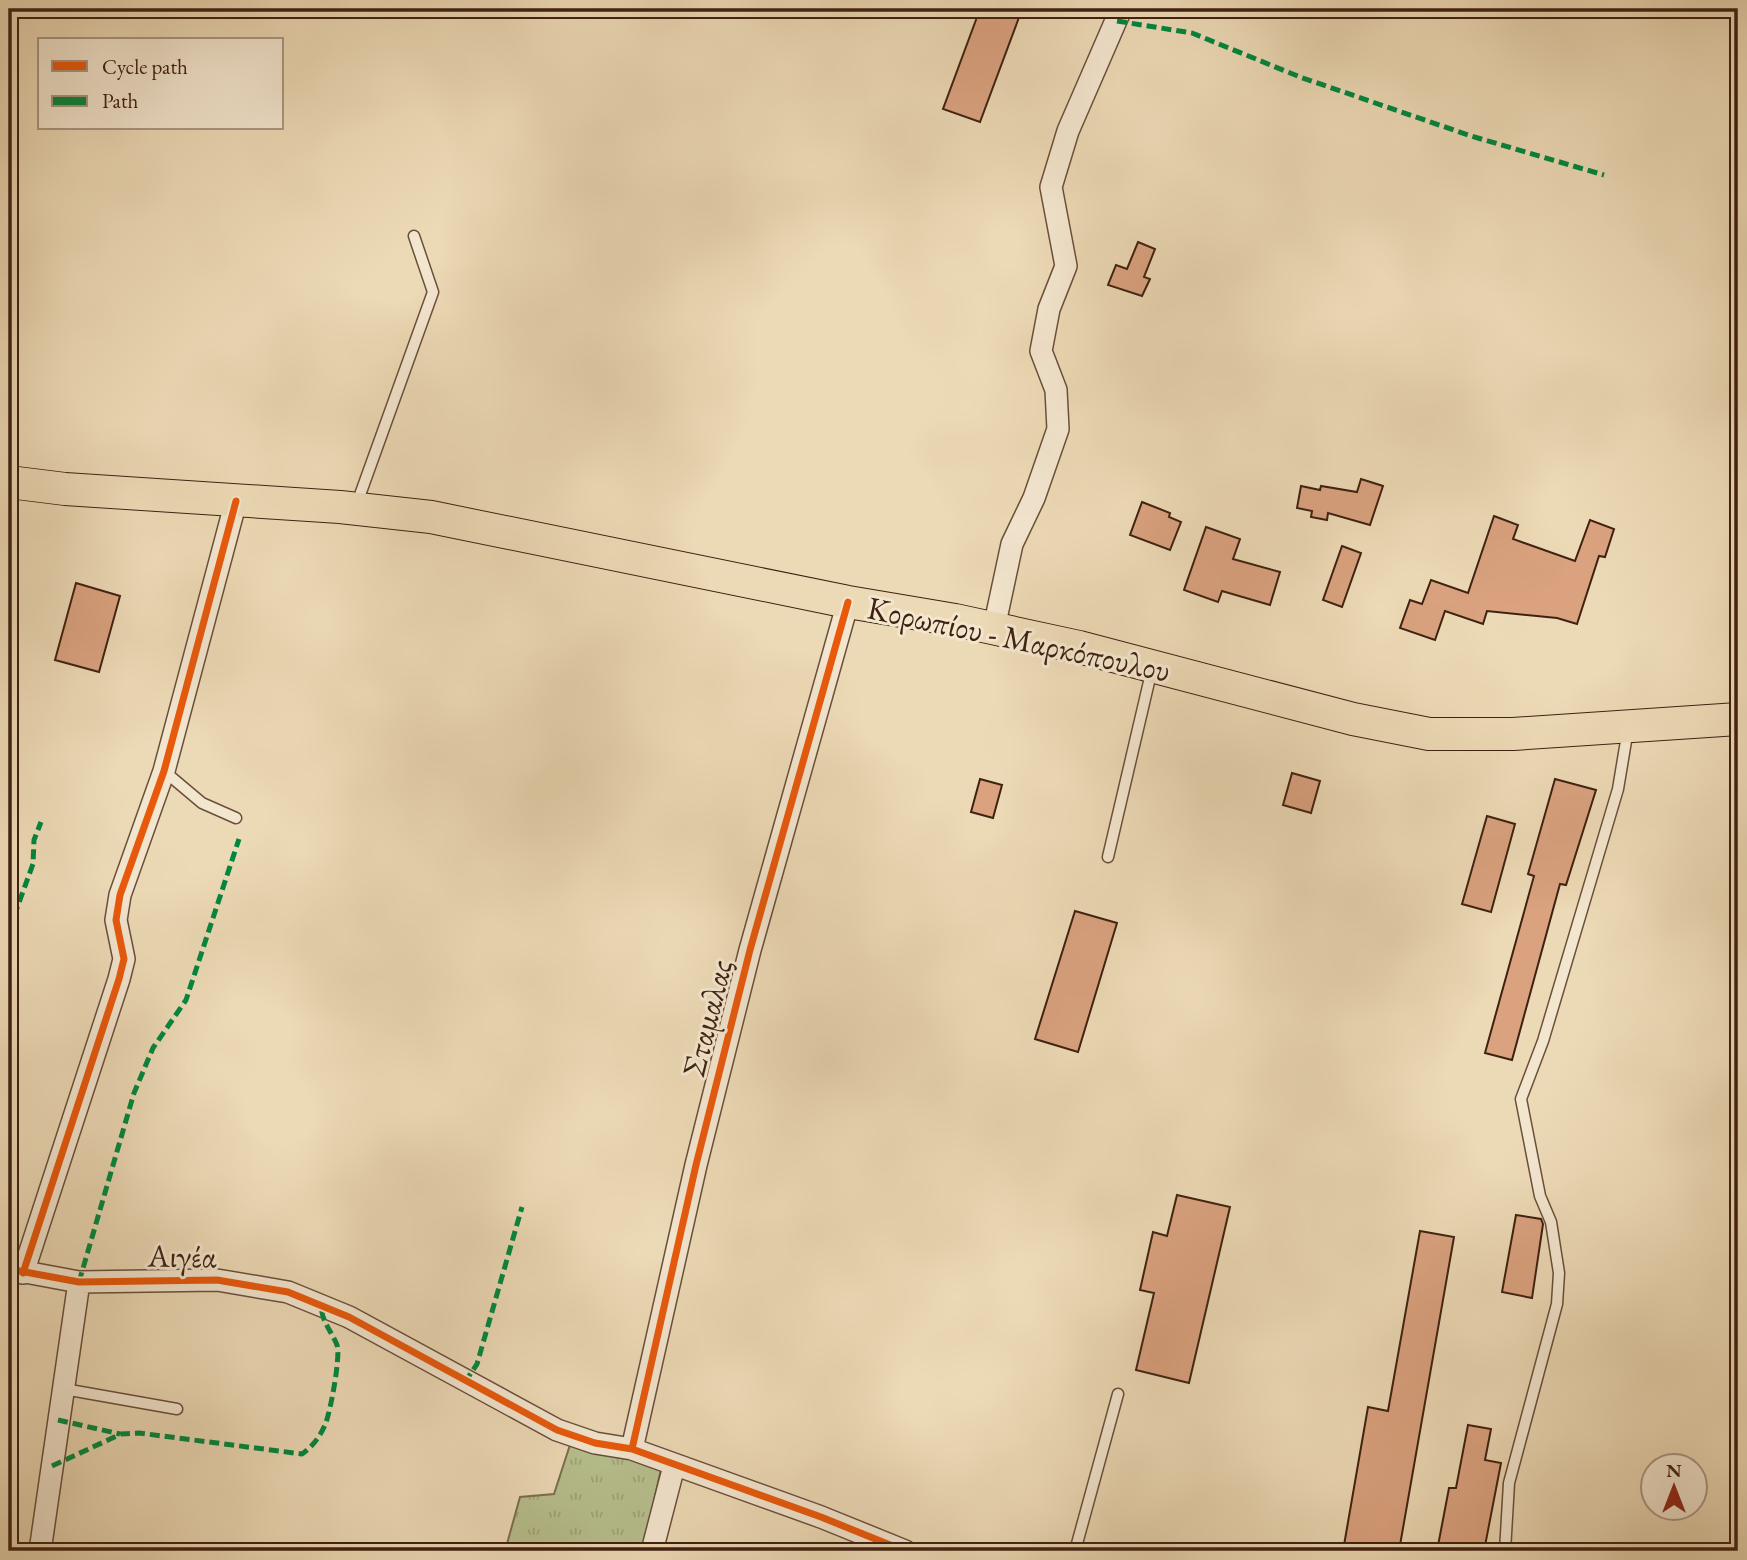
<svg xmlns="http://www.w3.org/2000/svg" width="1747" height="1560" font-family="'EB Garamond',serif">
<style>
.grass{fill:url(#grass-tufts);stroke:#7b7050;stroke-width:2}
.building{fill:#daa27f;stroke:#3f2111;stroke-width:2}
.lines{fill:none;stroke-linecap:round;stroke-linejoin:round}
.lane-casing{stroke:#6a4f3a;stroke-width:13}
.street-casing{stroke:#6a4f3a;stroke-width:24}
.primary-casing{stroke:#3f2111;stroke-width:34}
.lane{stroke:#f3e6cf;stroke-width:10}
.street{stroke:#f3e6cf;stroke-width:21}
.primary{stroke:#ecd9b5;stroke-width:32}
.quiet{stroke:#00873e;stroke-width:5;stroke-dasharray:10 5;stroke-linecap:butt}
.cycleway-casing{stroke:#f3e6cf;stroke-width:11}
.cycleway{stroke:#e8590c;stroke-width:7}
.labels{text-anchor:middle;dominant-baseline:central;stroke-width:6;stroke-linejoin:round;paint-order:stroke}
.street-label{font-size:32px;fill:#3f2111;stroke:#f3e6cf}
</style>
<defs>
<pattern id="grass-tufts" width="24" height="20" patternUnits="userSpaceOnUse" patternTransform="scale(1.75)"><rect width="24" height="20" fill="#b7bf8e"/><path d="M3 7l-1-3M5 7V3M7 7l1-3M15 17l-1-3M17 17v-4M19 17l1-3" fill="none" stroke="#9ea479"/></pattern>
</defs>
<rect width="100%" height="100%" fill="#ecd9b5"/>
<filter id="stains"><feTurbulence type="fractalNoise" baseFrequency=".00286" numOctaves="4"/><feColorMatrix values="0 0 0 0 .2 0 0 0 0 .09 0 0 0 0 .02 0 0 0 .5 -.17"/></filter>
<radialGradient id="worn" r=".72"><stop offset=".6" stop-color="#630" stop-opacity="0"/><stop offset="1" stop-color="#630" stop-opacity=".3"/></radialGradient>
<path class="grass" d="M570,1445L624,1454L661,1469L643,1551H505L520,1497L554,1494Z"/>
<path class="building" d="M980,9L1021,12L980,122L943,109Z
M1138,242L1155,249L1144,277L1150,279L1142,296L1108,285L1116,265L1127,269Z
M1361,479L1383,486L1370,525L1328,513L1327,520L1311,517L1312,511L1297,508L1301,486L1320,490L1321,486L1357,492Z
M1142,502L1170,513L1169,517L1181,522L1170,550L1130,535Z
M1494,516L1518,525L1513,539L1575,561L1590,520L1614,529L1605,557L1599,556L1577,624L1557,618L1487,611L1483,624L1445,611L1435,640L1400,628L1410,600L1422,604L1431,580L1468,593Z
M1206,527L1240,539L1233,559L1280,572L1270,605L1222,591L1218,602L1184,590Z
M1342,546L1361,553L1342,607L1323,600Z
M76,583L120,596L99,672L55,660Z
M1292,773L1320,781L1311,813L1283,805Z
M980,779L1002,785L993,818L971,812Z
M1555,779L1596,790L1566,885L1560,884L1512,1060L1485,1053L1534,876L1528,874Z
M1487,816L1515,824L1491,912L1462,904Z
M1075,911L1117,923L1078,1052L1035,1039Z
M1177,1195L1230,1207L1189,1383L1136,1370L1154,1293L1140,1290L1153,1232L1167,1236Z
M1516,1215L1541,1219L1543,1224L1532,1298L1502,1292Z
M1420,1231L1454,1237L1399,1551H1343L1368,1407L1388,1411Z
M1468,1425L1491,1429L1485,1460L1501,1463L1484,1551H1437L1449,1488H1456Z"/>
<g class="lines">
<defs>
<path id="lane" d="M356,506L433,292L414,236
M164,771L202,803L236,818
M1108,857L1152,669
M64,1389L177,1409
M1075,1551L1118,1394
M1505,1551L1509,1483L1557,1304L1559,1273L1551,1222L1540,1196L1521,1099L1543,1041L1618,789L1628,729"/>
<path id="street" d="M994,628L1012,544L1034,498L1058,429L1056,390L1041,351L1049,309L1066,266L1051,187L1068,131L1121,9
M9,1269L79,1282L217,1280L288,1292L349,1317L557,1430L595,1443L632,1449L821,1517L905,1551
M23,1273L119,979L124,959L116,920L120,895L164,771L236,501
M632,1449L696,1165L750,950L848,602
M40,1551L79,1282
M652,1551L674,1466"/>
<path id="primary" d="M9,482L65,489L340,507L431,517L848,602L955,620L1079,647L1353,719L1429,734H1513L1738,719"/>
</defs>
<use href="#lane" class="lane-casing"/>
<use href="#street" class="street-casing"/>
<use href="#primary" class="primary-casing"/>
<use href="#lane" class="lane"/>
<use href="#street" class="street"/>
<use href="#primary" class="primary"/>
<path class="quiet" d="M1117,21L1192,33L1300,77L1471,136L1604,175
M9,930L33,864L34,840L41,822
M79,1282L134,1093L153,1048L186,1000L239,839
M465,1382L477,1364L522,1207
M58,1420L120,1434
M52,1466L121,1434L139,1433L302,1454C313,1446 319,1438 325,1425C330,1414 341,1356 337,1345C331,1330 322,1323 321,1305"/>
<defs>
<path id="cycleway" d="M9,1269L79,1282L217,1280L288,1292L349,1317L557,1430L595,1443L632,1449L821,1517L905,1551
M23,1273L119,979L124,959L116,920L120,895L164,771L236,501
M632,1449L696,1165L750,950L848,602"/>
</defs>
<use href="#cycleway" class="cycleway-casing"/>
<use href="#cycleway" class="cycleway"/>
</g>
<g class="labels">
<g class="street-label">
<text transform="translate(1019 639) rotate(12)">Κορωπίου - Μαρκόπουλου</text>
<text transform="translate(707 1018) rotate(-76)">Σταμαλας</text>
<text transform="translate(182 1256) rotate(1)">Αιγέα</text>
</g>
</g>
<rect width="1747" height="1560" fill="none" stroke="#ecd9b5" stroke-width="35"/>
<rect x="10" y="10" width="1726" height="1539" fill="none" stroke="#3f2111" stroke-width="3.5"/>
<rect x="18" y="18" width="1712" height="1525" fill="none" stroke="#3f2111" stroke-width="2"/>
<rect x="38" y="38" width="245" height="91" fill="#f3e6cf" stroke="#ab9783" stroke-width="2"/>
<rect x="52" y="61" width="35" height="10" fill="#e8590c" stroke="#ab9783" stroke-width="2"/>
<text x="102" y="74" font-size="21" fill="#3f2111">Cycle path</text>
<rect x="52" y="96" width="35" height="10" fill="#00873e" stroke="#ab9783" stroke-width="2"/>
<text x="102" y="108" font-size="21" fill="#3f2111">Path</text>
<g transform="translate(1674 1487)"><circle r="33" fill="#f3e6cf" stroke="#ab9783" stroke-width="2"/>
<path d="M0-5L12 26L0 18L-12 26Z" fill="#8f2418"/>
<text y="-10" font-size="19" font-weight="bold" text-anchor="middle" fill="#3f2111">N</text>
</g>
<rect width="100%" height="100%" filter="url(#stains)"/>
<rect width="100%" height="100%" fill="url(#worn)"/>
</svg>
